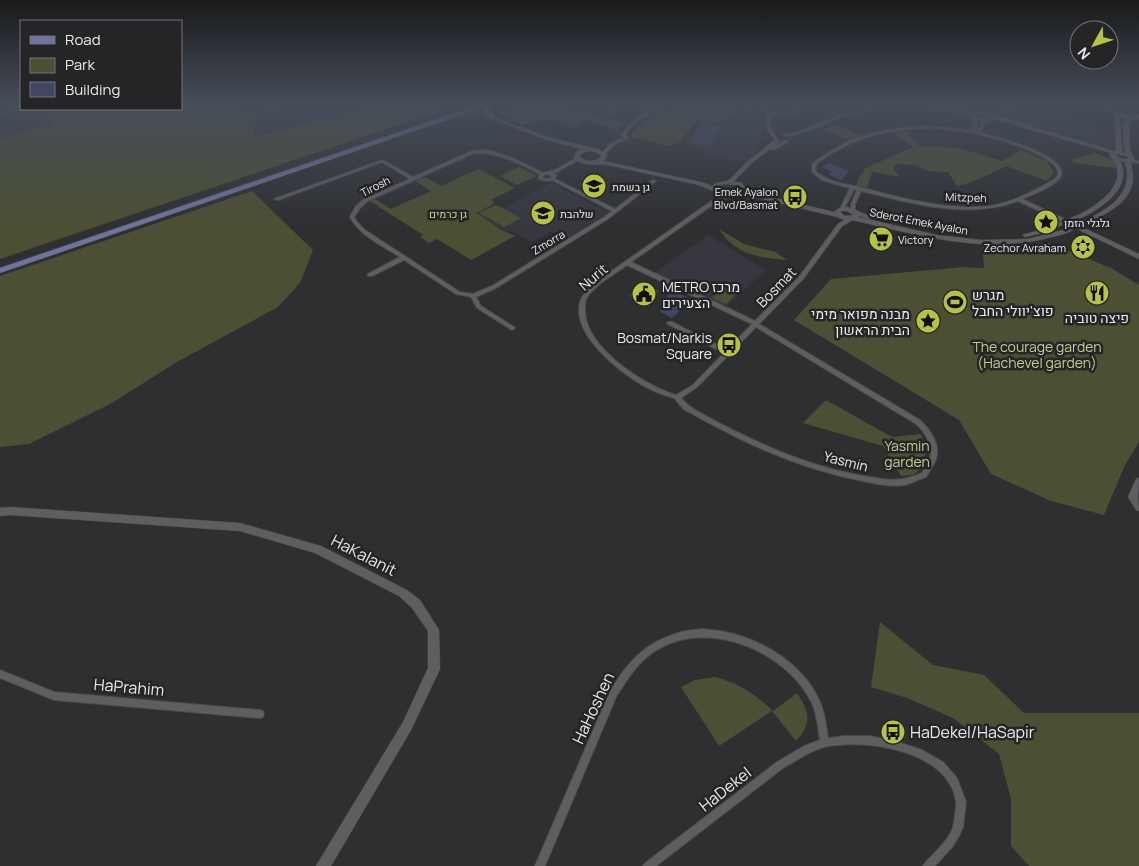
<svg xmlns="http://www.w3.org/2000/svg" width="1139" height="866" font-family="Manrope,Heebo,sans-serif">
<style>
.built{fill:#36373f}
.green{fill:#4c4f33}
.building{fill:#424663}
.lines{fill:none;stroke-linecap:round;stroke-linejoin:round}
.street-casing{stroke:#4a4a4c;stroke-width:2}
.secondary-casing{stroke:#4a4a4c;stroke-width:1}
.primary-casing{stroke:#4a4a4c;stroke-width:1}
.street{fill:#5e5e61;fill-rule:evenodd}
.secondary{fill:#5e5e61;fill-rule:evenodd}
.primary{fill:#6f749f;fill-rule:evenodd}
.labels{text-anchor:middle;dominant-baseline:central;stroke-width:5;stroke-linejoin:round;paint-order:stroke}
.far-street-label{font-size:11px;fill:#eaeaec;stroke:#252527}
.far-poi-label{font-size:11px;fill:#eaeaec;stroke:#252527;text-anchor:start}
.far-park-label{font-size:11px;fill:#c4cc91;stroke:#252527}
.street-label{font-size:14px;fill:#eaeaec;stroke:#252527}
.poi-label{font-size:14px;fill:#eaeaec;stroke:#252527;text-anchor:start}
.park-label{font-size:14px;fill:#c4cc91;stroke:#252527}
.near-street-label{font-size:16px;fill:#eaeaec;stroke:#252527}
.near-poi-label{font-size:16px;fill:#eaeaec;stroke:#252527;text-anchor:start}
</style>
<rect width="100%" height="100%" fill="#2e2f31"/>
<path class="built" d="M0,105H21V109H42L52,124L0,138Z
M232,105H370L253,138L256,112Z
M1050,107L1087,125L1112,133L1113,148L1110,150L1010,119L1023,109L1030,112Z
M742,110L763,117L761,121L764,123L763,139L756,146L753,156L745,163L707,156L685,142L700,121L723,125Z
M551,183L607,212V213L565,240L551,232L532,243L511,231L498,228L481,217L478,213L496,204L504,208Z
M708,235L766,270L725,307L654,273Z"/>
<path class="green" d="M181,105H232L256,112L254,138L342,113L332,105H339L347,111L370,105H458L0,259V138L52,124L42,109H181Z
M516,105H560L625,123L618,130L587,120L576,127L555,119L534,121L523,125L498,113Z
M680,105H755L761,116L741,109L721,124L697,120L681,142L667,146L632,137V132C644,118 663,110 680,105Z
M835,124L856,134L859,133L864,137L852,141L823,129Z
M906,131L919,146L959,148L1002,161L1020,150L1047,161L1054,173L1047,181L1006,166L970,183L957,186L948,172L928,171L916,165L897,164L893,168L900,177L872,172L867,188L856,186L859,177L864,171L863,169L913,147L893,133Z
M1095,153L1113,160L1117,168L1075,163L1071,160Z
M519,167L537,176L517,185L500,176Z
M478,169L515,188L491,200L495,203L477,213L498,228L515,236L471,260L437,239L429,243L420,237L423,235L370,201L375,199L391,209L431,191L415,181L425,177L441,186Z
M252,191L313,250L300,283L278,307L177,362L112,403L29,444L0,447V276Z
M496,205L521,218L504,227L479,213Z
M719,229L744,244L775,252L787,260C759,258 734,254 719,229Z
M1049,243L1111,268L1139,285V442L1125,465L1104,515L1051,501L991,474L959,420L794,320L831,279L964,267L984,268L982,245Z
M725,287L738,292L726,304L712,298Z
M826,400L892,437L921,434L926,450L923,467L913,475L901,476L883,446L803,423Z
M880,622L933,665L984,675L1024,713H1139V866H1029L1011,846V799L999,754L953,718L907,698L871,687Z
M715,677C739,683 755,694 773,711L797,693C810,712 812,724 796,741L772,711L719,746L681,687L695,680Z"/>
<path class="building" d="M1004,105H1027L1008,117L992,112Z
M702,123L721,127L709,146L690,142Z
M829,163L849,171L841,180L828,174L832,172L821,167Z
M645,284L659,291L644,304L629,296Z
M674,291L699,303L690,311L684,307L672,318L659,311L671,301L665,298Z"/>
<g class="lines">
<defs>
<path id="street" d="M287,105H292L263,113L261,112Z
M599,105H604L615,109L623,105H627L606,116L604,115L605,114L612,110Z
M627,105H632L648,111L663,105H668C651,114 636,117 625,135L628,137V139C619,142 610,146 605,155H603L602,154C607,145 614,140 624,138L621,135C628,125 635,118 646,112Z
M761,105H765L770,113L793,111L805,105H809L795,113L771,115L770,127L777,138L775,139H774L766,127L767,114Z
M990,105H994L979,114L976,113Z
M1102,105H1106L1113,109L1110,110Z
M21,107V109H22L0,114V112Z
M974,117H975L978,122L975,132H977L983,120H985L986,121L980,133C994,136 1069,155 1061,176C1058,185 1032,195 1022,199L1067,220V222H1063L1018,201C967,220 911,203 861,191L855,204V211L853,212L851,211V204L857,190L854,189L844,209L842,210L840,209L850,188L822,180L812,172V164C822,156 834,149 845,143C886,125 928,123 971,131L974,122L972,118ZM934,128C948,129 960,131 973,133C988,136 1060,155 1058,174C1057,178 1053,180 1050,182C1031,192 1011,203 990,206C944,211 899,197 855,186C839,183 829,182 816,172V164C850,138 892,127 934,128Z
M482,150L492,151L510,157L543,173L555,170L576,158H578V160L557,172L552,173L556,175L555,179L615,209L653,180L656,181L608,219L496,288L476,297L481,306L514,327L515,328L512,330L477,308L471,297L456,294L404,260L372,276H368V274L400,257C384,247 359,235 350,217L356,206L364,199L410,179L382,162L278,200L274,199L382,160L413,177L472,151ZM474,153C499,152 518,163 540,174L538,178L539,179L546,181L552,180L612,211L604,217L492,286L473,294L460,292L365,230L357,222L354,217L360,208L368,201ZM547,174L552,176L551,178L546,179L542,177L544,175Z
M1129,160L1139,161V163L1129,162Z
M729,193L733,194L714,204L631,262L755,321L799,277L838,224L848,218H852V220L842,226L803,279L759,324L920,420C930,430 941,445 936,459C934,465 929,472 926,477C919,479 912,483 905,485C893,487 875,484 863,481C811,471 761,451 715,426C707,422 699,418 691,413C688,412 684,410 682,407C679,405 677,400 674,398C672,397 667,396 664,395C658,393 652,390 646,387C622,374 571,335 580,302C582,294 590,288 596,282L710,202ZM627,265L752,324L727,350L672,322H668L667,323L668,324L724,353L693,385L676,395C644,385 585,348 585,310C585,306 585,303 586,299C594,285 615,274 627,265ZM756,327L916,424C925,432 933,445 930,458C928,463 924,469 922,473C916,475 909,478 903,479C895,480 885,480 877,478C820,471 765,447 715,421C703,414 690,409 681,398L697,387Z
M702,629C709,630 718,630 725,632C762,639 804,665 819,700C825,712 826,725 828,738L845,736H869L895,741L922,750L943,762L957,778L966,802L963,827L959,836L953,846L935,866H923L925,863C934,853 949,840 953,827C954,824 954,819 955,816C955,811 957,805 956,801C948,750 865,738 824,747C809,751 796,761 783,768L656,866H643L645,863L777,762L804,746L820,740C818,728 817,714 812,703C787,652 713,621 662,647C641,657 628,678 616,697L545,866H535L610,691C628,662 644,643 678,633C685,630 694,630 702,629Z
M0,670L54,692L260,710L263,711L264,714L263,717L260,718L54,700L0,678Z"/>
<path id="secondary" d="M1111,105H1115L1114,110L1125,115H1139V119H1134L1129,123L1130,149L1135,160L1131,162C1131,167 1133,172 1133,178C1132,205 1101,215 1082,227L1139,254V259L1075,228L1076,226C1095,214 1125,204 1127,178C1128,173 1126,168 1125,162L1120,161C1136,190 1091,216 1068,223L1065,221C1071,217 1079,215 1086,211C1106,199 1131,178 1109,155L1111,153L994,119C986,125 977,122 970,116V114C930,109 883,104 843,117C829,122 794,141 781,135L793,133L844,113L883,107L926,106L986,112L1114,151L1116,149L1115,115L1108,110ZM975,115H985L988,119H982ZM1120,117L1128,119L1123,123L1124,149L1126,153L1121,151L1122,150ZM1117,154L1127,156L1129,159H1122L1115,155Z
M1128,105L1139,106V109L1128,106Z
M465,106L551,138L598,149L607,154V157L603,161L701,182L712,186L716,183L727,181L731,178L748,161L773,141L774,138L779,139V142L775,146L784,140H788V142L775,150L770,149L752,163L734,181L742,183L746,189L742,193L758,194L834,212L839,208L848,207L872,217L869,219L859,216L858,217L937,235L981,240L1028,239L1070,228L1073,230C1066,234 1056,236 1048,238C983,255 915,234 852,220H845L837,217L758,198L723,195L699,185L608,165L584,164L574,159L576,152L582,149L547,140L463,108V107ZM588,151L595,152L601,155V157C594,162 588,162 580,158L581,154ZM724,184L738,185L740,189C734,193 725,192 719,189L718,187ZM842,211H847L853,215L845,216L840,212Z
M1060,222L1062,223V225L1047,232L1025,237L1022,235L1043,229Z
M1139,478L1138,497L1139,511L1136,510L1128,497L1136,479Z
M10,507L240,523L321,546L407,590L420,600L439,630L440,669L411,730L331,866H316L403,722L428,668V631L412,608L399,596L315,553L240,531L10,515L0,516V508Z"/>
<path id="primary" d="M478,105H491L488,109L494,115V117H490L483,110L484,107L0,273V268Z"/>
</defs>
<use href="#street" class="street-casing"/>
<use href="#secondary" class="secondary-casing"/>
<use href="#primary" class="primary-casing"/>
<use href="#street" class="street"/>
<use href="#secondary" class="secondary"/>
<use href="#primary" class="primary"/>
</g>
<linearGradient id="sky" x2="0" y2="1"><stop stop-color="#191a1b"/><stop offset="0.46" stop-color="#464d5a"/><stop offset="1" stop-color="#464d5a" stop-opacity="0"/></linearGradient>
<rect width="1139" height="226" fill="url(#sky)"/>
<defs>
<symbol id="school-disc" viewBox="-11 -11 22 22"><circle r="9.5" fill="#b6c148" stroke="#252527"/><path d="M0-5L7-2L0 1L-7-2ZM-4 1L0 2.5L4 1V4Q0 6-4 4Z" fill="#111"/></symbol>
<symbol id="bus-disc" viewBox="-11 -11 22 22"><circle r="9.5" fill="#b6c148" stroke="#252527"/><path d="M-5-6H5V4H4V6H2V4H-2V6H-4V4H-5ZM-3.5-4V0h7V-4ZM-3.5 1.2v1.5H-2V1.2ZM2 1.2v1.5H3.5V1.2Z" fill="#111"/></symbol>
<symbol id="sight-disc" viewBox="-11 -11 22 22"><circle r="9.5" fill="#b6c148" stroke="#252527"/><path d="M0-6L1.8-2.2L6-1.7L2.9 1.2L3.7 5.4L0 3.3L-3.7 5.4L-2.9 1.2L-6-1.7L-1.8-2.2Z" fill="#111"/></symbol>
<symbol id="supermarket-disc" viewBox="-11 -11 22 22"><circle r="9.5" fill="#b6c148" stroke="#252527"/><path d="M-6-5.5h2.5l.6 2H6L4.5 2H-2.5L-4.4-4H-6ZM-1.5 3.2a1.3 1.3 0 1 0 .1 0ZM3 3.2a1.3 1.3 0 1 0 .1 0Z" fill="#111"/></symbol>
<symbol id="synagogue-disc" viewBox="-11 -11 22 22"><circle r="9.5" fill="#b6c148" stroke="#252527"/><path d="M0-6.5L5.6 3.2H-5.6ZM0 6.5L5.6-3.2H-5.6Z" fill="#111"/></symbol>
<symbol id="restaurant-disc" viewBox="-11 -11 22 22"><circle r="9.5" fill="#b6c148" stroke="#252527"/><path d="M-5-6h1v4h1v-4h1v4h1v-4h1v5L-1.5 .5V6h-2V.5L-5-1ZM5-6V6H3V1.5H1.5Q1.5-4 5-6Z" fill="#111"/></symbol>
<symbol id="civic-disc" viewBox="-11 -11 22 22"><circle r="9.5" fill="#b6c148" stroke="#252527"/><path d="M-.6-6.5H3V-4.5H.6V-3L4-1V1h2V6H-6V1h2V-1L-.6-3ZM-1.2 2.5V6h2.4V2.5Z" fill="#111"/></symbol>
<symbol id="stadium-disc" viewBox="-11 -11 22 22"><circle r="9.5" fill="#b6c148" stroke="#252527"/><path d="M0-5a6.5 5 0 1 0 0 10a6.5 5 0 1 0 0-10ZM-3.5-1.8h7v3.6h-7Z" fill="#111"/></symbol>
</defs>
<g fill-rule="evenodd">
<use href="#school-disc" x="580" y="172" width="28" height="28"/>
<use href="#bus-disc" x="781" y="183" width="28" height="28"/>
<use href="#school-disc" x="529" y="199" width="28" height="28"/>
<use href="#sight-disc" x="1032" y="208" width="28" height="28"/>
<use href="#supermarket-disc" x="867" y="225" width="28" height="28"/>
<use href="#synagogue-disc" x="1069" y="233" width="28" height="28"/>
<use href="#restaurant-disc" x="1083" y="279" width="28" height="28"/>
<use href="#civic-disc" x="630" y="280" width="28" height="28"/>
<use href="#stadium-disc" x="941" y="288" width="28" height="28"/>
<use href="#sight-disc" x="914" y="307" width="28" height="28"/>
<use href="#bus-disc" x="715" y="331" width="28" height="28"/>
<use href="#bus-disc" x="879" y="718" width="28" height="28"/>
</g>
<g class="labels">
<g class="far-street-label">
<text transform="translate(375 186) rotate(-27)">Tirosh</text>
<text transform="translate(966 197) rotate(2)">Mitzpeh</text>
<text transform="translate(919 221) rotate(11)">Sderot Emek Ayalon</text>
<text transform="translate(548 242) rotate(-31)">Zmorra</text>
</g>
<g class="far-poi-label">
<text x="612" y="186">גן בשמת</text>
<text x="778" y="191" text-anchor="end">Emek Ayalon<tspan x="778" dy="13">Blvd/Basmat</tspan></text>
<text x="560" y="213">שלהבת</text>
<text x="1064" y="222">גלגלי הזמן</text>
<text x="898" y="239">Victory</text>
<text x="1066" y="247" text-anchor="end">Zechor Avraham</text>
</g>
<g class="far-park-label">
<text x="448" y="213">גן כרמים</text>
</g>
<g class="street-label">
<text transform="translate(593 277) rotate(-41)">Nurit</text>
<text transform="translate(776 287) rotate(-46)">Bosmat</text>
<text transform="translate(846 461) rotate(14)">Yasmin</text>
</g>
<g class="poi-label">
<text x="662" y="286">METRO מרכז<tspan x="662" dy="16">הצעירים</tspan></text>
<text x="972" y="294">מגרש<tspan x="972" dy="16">פוצ'יוולי החבל</tspan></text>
<text x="910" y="313" text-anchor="end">מבנה מפואר מימי<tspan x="910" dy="16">הבית הראשון</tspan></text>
<text x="1097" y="317" text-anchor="middle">פיצה טוביה</text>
<text x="712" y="337" text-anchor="end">Bosmat/Narkis<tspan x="712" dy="16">Square</tspan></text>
</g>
<g class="park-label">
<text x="1037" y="346">The courage garden<tspan x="1037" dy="16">(Hachevel garden)</tspan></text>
<text x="907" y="445">Yasmin<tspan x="907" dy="16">garden</tspan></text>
</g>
<g class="near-street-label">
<text transform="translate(364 555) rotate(27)">HaKalanit</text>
<text transform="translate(129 687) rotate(5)">HaPrahim</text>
<text transform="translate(593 708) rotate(-65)">HaHoshen</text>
<text transform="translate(725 789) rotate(-38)">HaDekel</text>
</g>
<g class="near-poi-label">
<text x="910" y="732">HaDekel/HaSapir</text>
</g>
</g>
<rect x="20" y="20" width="162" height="90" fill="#252527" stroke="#747476"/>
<rect x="30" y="36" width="25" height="8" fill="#6f749f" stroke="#747476"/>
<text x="65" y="45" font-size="15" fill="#eaeaec">Road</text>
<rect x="30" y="58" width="25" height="15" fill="#4c4f33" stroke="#747476"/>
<text x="65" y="70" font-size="15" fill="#eaeaec">Park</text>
<rect x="30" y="82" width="25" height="15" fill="#424663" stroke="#747476"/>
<text x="65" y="95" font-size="15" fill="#eaeaec">Building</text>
<g transform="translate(1094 45) rotate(230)"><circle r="24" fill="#252527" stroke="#747476"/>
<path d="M0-4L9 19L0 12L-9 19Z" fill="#b6c148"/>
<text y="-8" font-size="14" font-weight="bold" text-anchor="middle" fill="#eaeaec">N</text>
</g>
</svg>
